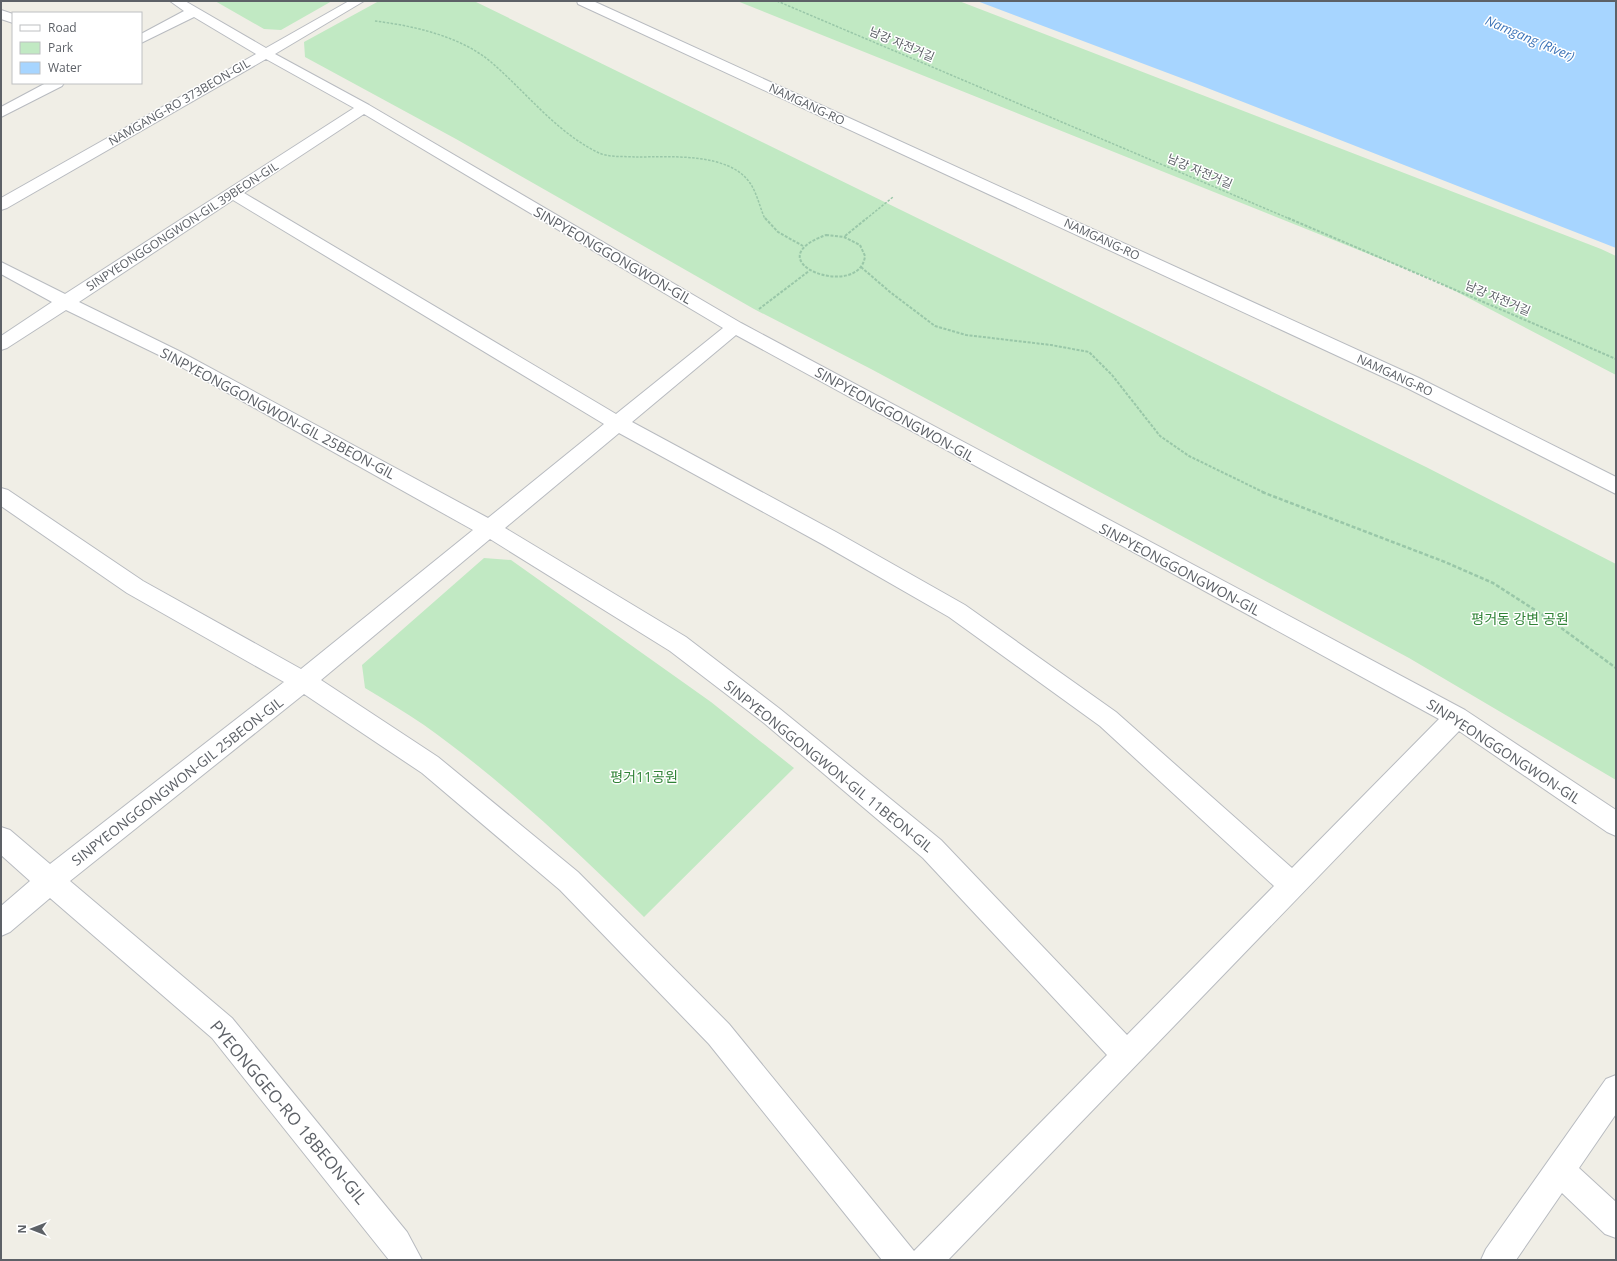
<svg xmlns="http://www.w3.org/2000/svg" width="1617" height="1261" font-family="'Open Sans','Noto Sans KR',sans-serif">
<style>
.green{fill:#c1e9c3}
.water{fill:#a7d5ff}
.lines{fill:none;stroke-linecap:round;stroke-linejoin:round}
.minor-casing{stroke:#b8bbc0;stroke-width:2}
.path-far2{stroke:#99c7a8;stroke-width:1.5;stroke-dasharray:2.5 1.5;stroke-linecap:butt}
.path-far1{stroke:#99c7a8;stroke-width:2;stroke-dasharray:3 1.5;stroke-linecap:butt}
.path{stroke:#99c7a8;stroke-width:2.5;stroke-dasharray:4 2;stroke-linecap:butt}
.minor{fill:#fff;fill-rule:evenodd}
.labels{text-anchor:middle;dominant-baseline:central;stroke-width:3;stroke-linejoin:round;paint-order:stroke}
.far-street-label{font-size:12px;fill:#5d6167;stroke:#fff}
.far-water-label{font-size:13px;font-style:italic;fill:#3d74b8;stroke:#fff}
.street-label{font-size:14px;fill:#5d6167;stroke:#fff}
.park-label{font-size:14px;fill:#308337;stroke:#fff}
.near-street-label{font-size:17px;fill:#5d6167;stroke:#fff}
</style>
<rect width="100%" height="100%" fill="#f0eee6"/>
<path class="green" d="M215,1H332L281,30L264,29Z
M379,1H474L1426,467L1616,564V780L1409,658L871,369L754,309L456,139L305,57L304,42Z
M737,1H959L1601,249L1616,256V375L1436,281Z
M484,558L511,560L711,702L794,768L644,917C575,849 504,782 424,725C405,712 385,700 365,688L362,665Z"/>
<path class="water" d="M977,1H1616V248L1197,84Z"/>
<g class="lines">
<defs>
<path id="minor" d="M170,1H185L266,48L349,1H364L275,54L369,105L741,323L1465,710L1616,810V836L1607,832L1459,731L948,1260H882L709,1044L560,890L422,773L304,694L70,881L232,1018L407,1232L422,1260H389L212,1038L50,898L10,932L1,936V906L30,881L1,855V827L10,830L50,864L284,682L127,593L1,506V488L8,490L143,581L301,669L473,530L167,359L66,310L7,348L1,350V336L52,302L1,274V262L65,294L354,108L266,59L7,208L1,210V198L256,54L194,17L141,43V34L184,11ZM364,114L723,328L616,414L244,193ZM233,200L604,424L488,518L179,351L79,302ZM736,335L1439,719L1292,868L1116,712L965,605L836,532L632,422ZM619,433L822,544L949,617L1100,726L1274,886L1127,1035L941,840L780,709L686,637L505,528ZM490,539L670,651L764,723L923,858L1107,1055L914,1251L729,1024L578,872L438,757L321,680Z
M577,1H593L1419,378L1616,477V494L1407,388L578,4Z
M1,10L13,14V23L1,19Z
M46,83H64L62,86L1,117V107Z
M1616,1075V1114L1579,1168L1616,1202V1238L1605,1234L1562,1193L1516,1260H1481L1486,1249L1606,1079Z"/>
</defs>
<use href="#minor" class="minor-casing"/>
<path class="path-far2" d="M777,1L1290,219
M375,21C414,26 460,36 491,62C526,92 555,131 597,152C608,158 624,156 636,157C669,157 729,152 750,183C757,193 760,208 765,219
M866,219L893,197"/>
<path class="path-far1" d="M765,218L778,232L803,246
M1288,218L1616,359
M826,235L844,237L860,245L865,256C860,301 751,262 826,235Z
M845,236L867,218
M861,267L890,292L935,326L966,335L1051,345L1089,352L1112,375L1160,436L1189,456L1265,493
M759,309L809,271"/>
<path class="path" d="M1262,492L1445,562L1493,583L1549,619L1616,668"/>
<use href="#minor" class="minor"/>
</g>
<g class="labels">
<g class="far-street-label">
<text transform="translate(902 44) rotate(23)">남강 자전거길</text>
<text transform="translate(179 102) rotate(-30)">NAMGANG-RO 373BEON-GIL</text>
<text transform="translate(807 104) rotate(25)">NAMGANG-RO</text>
<text transform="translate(1200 171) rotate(23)">남강 자전거길</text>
<text transform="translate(182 226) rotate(-33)">SINPYEONGGONGWON-GIL 39BEON-GIL</text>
<text transform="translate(1102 239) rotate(25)">NAMGANG-RO</text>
<text transform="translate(1498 298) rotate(23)">남강 자전거길</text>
<text transform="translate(1395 375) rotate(25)">NAMGANG-RO</text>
</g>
<g class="far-water-label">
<text transform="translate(1530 38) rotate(23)">Namgang (River)</text>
</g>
<g class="street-label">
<text transform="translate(613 255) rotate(30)">SINPYEONGGONGWON-GIL</text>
<text transform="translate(278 413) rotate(28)">SINPYEONGGONGWON-GIL 25BEON-GIL</text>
<text transform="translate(895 414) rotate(29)">SINPYEONGGONGWON-GIL</text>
<text transform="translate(1180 569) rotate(28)">SINPYEONGGONGWON-GIL</text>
<text transform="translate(1504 751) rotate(33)">SINPYEONGGONGWON-GIL</text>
<text transform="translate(829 766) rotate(39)">SINPYEONGGONGWON-GIL 11BEON-GIL</text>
<text transform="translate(177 781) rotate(-38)">SINPYEONGGONGWON-GIL 25BEON-GIL</text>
</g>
<g class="park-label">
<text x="1520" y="618">평거동 강변 공원</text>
<text x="644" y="776">평거11공원</text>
</g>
<g class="near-street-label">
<text transform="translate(289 1112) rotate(50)">PYEONGGEO-RO 18BEON-GIL</text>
</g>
</g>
<rect width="1617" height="1261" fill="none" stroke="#5d6167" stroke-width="4"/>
<rect x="12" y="12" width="130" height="72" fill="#ffffff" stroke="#bec0c2"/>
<rect x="20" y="25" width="20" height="6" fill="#ffffff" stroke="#bec0c2"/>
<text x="48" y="32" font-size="12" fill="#5d6167">Road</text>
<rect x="20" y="42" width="20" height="12" fill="#c1e9c3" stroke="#bec0c2"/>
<text x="48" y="52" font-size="12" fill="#5d6167">Park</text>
<rect x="20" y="62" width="20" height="12" fill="#a7d5ff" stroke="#bec0c2"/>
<text x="48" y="72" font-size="12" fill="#5d6167">Water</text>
<g transform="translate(32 1229) rotate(270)" stroke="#ffffff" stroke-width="3" paint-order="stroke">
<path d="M0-3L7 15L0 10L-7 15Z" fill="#5d6167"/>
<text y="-6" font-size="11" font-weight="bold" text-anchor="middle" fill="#5d6167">N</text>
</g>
</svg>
